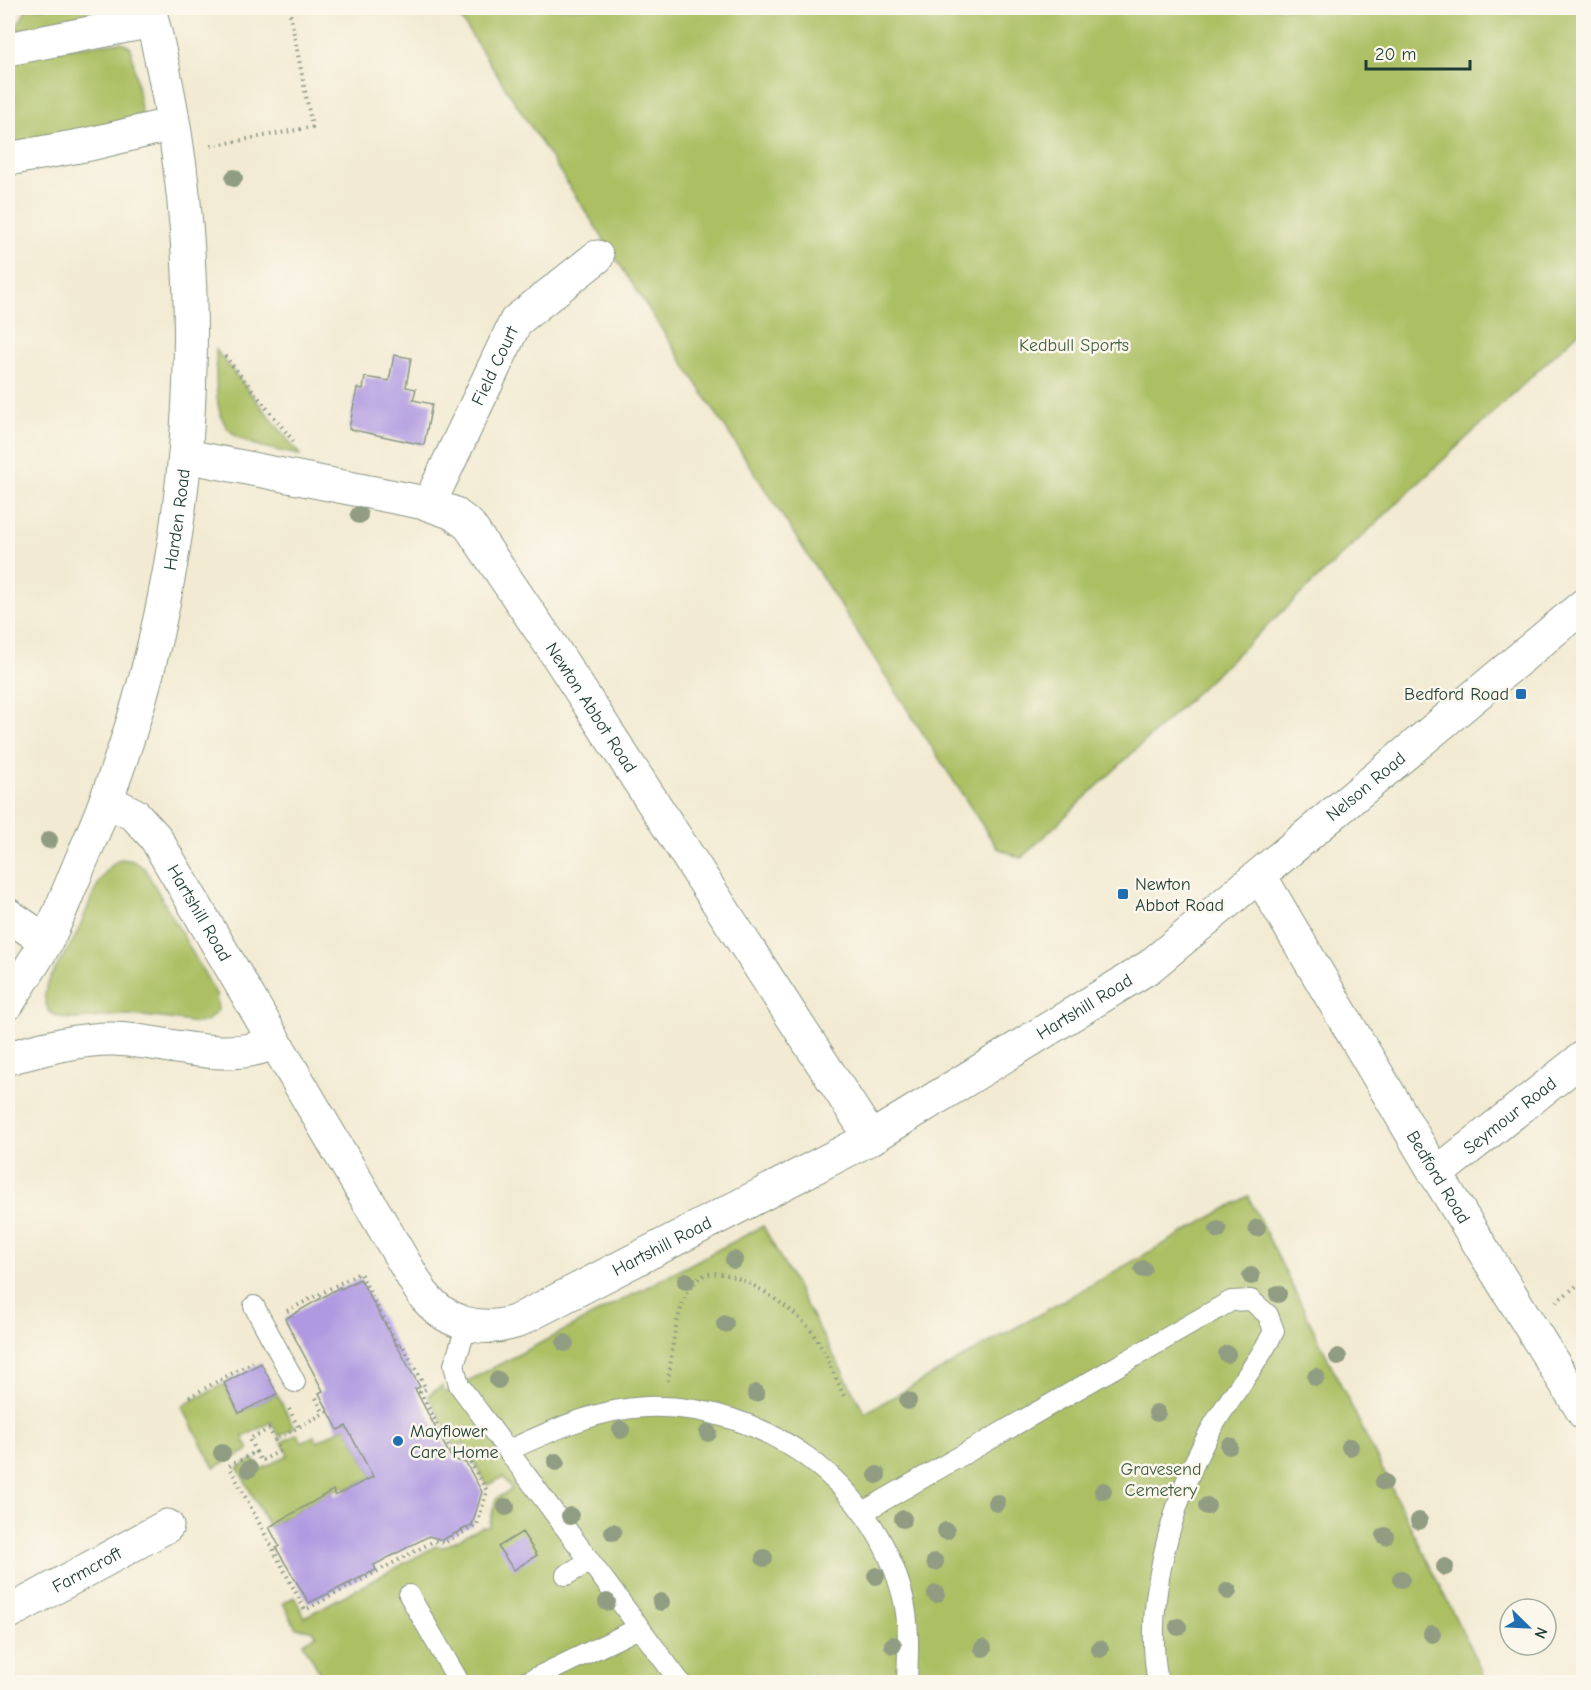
<svg xmlns="http://www.w3.org/2000/svg" width="1591" height="1690" font-family="'Comic Neue',sans-serif">
<style>
.green{fill:#acbf63;stroke:#667e4c;stroke-width:1.5}
.building{fill:#af99e1}
.lines{fill:none;stroke-linecap:round;stroke-linejoin:round}
.lane-casing{stroke:#889483;stroke-width:22}
.street-casing{stroke:#889483;stroke-width:35}
.path{stroke:#889483;stroke-width:4;stroke-dasharray:1.5 4.5;stroke-linecap:butt}
.lane{stroke:#fff;stroke-width:20}
.street{stroke:#fff;stroke-width:33}
.tree{fill:#919d82}
.poi-dot{fill:#1f6fb2;stroke:#fbf7ec;stroke-width:2}
.labels{text-anchor:middle;dominant-baseline:central;stroke-width:5;stroke-linejoin:round;paint-order:stroke}
.park-label{font-size:18px;fill:#425e40;stroke:#fbf7ec}
.street-label{font-size:18px;fill:#1f3d34;stroke:#fbf7ec}
.poi-label{font-size:18px;fill:#1f3d34;stroke:#fbf7ec;text-anchor:start}
</style>
<rect width="100%" height="100%" fill="#fbf7ec"/>
<filter id="ink" filterUnits="userSpaceOnUse"><feTurbulence type="fractalNoise" baseFrequency=".0167" numOctaves="2"/><feDisplacementMap in="SourceGraphic" scale="12" xChannelSelector="R" yChannelSelector="G"/><feConvolveMatrix kernelMatrix="1 2 1 2 8 2 1 2 1" color-interpolation-filters="sRGB"/></filter>
<filter id="wash" filterUnits="userSpaceOnUse"><feTurbulence type="fractalNoise" baseFrequency=".008" numOctaves="4" result="noise"/><feDisplacementMap in="SourceGraphic" scale="24" xChannelSelector="R" yChannelSelector="G"/><feGaussianBlur stdDeviation="1.35" result="paint"/><feColorMatrix in="noise" values="0 0 0 0 0 0 0 0 0 0 0 0 0 0 0 0 0 1.4 0 .05"/><feComposite in="paint" operator="in"/></filter>
<g filter="url(#wash)">
<rect width="100%" height="100%" fill="#f2ead2"/>
<path class="green" d="M27,8H109L98,17L15,31Z
M454,8H1583V328L1021,858L997,848Z
M122,42L131,48L142,115L8,152V55Z
M216,350L300,455C219,440 215,432 216,350Z
M121,859L134,861L145,869L216,994L218,1010L207,1021L196,1023C173,1019 150,1016 127,1015C105,1014 74,1025 53,1014C47,1011 44,1001 45,994C47,978 67,952 75,937C88,913 96,871 121,859Z
M1248,1196L1487,1682H325L303,1643L317,1635L312,1630L296,1628L283,1603L294,1597L305,1617L436,1546L444,1547L482,1527H489L496,1499L512,1489L503,1477L487,1485L464,1443L456,1447L428,1395L442,1386L445,1393L763,1226L865,1413Z
M224,1384L239,1413L277,1394L294,1428L279,1436L271,1422L243,1437L249,1450L214,1468L182,1406Z
M346,1426L373,1477L346,1490L344,1487L332,1491L269,1527L238,1468L254,1459L260,1470L288,1455L282,1442L297,1434L302,1442L314,1436L317,1442Z"/>
<g id="blocks">
<path class="building" d="M394,355L411,358L406,387L416,389L413,400L432,404L424,445L349,429L357,388L363,389L365,377L389,381Z
M360,1279L420,1387L415,1389L452,1459L466,1463L482,1492L472,1525L442,1540L429,1536L374,1565L376,1570L309,1603L276,1548L279,1546L269,1527L333,1490L335,1496L373,1477L346,1426L338,1430L319,1393L323,1391L285,1319L340,1287L341,1289Z
M261,1363L277,1394L239,1413L224,1383Z
M522,1532L537,1555L514,1570L498,1547Z"/>
</g>
</g>
<g filter="url(#ink)">
<use href="#blocks" fill-opacity="0" stroke="#889483" stroke-width="1.5"/>
<g class="lines">
<defs>
<path id="lane" d="M254,1306L295,1382
M467,1325L454,1365L459,1385L680,1682
M509,1450C553,1430 597,1409 646,1407C763,1403 874,1482 903,1597C910,1626 908,1653 907,1682
M863,1512L1231,1301L1251,1300L1268,1315L1274,1331C1256,1368 1227,1399 1208,1435C1171,1504 1143,1604 1158,1682
M566,1575L590,1561
M409,1595L459,1682
M527,1682L639,1628"/>
<g id="street">
<path d="M8,49L152,21"/>
<path d="M8,159L90,144L173,124"/>
<path id="s1" d="M186,456L425,503L453,513L469,525L550,644L871,1138"/>
<path id="s2" d="M429,504L516,321L597,257"/>
<path id="s3" d="M108,801L135,815L155,837L422,1293C445,1323 479,1333 515,1322L871,1138L1149,967L1584,605"/>
<path id="s4" d="M1260,876L1436,1174L1584,1413"/>
<path d="M8,915L46,941"/>
<path id="s5" d="M8,1003C20,983 34,963 46,942C59,916 70,887 81,861C198,597 222,287 149,8"/>
<path d="M8,1058C42,1049 76,1039 112,1039C165,1040 223,1065 273,1043"/>
<path id="s6" d="M1436,1174L1584,1057"/>
<path id="s7" d="M8,1613L167,1526"/>
</g>
</defs>
<use href="#lane" class="lane-casing"/>
<use href="#street" class="street-casing"/>
<path class="path" d="M211,146L312,127L289,8
M225,356L294,442
M1556,1302L1584,1280
M287,1311L360,1273L398,1347L402,1344L426,1389L420,1392L452,1452L468,1458L487,1491L477,1525L444,1543L434,1541L305,1610L229,1466L256,1452L261,1461L280,1451L275,1440L328,1411
M668,1381C673,1350 674,1304 697,1280C721,1255 791,1307 808,1327C824,1346 833,1373 844,1396
M189,1397L253,1362
M316,1398L324,1414
M289,1409L298,1427
M256,1452L249,1439L269,1429L275,1440"/>
<use href="#lane" class="lane"/>
<use href="#street" class="street"/>
</g>
<g class="tree">
<circle cx="234" cy="178" r="9"/>
<circle cx="359" cy="515" r="9"/>
<circle cx="49" cy="840" r="9"/>
<circle cx="1257" cy="1228" r="9"/>
<circle cx="1218" cy="1230" r="9"/>
<circle cx="734" cy="1260" r="9"/>
<circle cx="1143" cy="1269" r="9"/>
<circle cx="1251" cy="1276" r="9"/>
<circle cx="686" cy="1281" r="9"/>
<circle cx="1278" cy="1294" r="9"/>
<circle cx="725" cy="1324" r="9"/>
<circle cx="565" cy="1343" r="9"/>
<circle cx="1227" cy="1354" r="9"/>
<circle cx="1338" cy="1357" r="9"/>
<circle cx="1316" cy="1377" r="9"/>
<circle cx="498" cy="1380" r="9"/>
<circle cx="756" cy="1393" r="9"/>
<circle cx="908" cy="1401" r="9"/>
<circle cx="1157" cy="1413" r="9"/>
<circle cx="621" cy="1430" r="9"/>
<circle cx="708" cy="1433" r="9"/>
<circle cx="1229" cy="1446" r="9"/>
<circle cx="1350" cy="1447" r="9"/>
<circle cx="222" cy="1453" r="9"/>
<circle cx="556" cy="1462" r="9"/>
<circle cx="249" cy="1469" r="9"/>
<circle cx="877" cy="1475" r="9"/>
<circle cx="1384" cy="1482" r="9"/>
<circle cx="1103" cy="1491" r="9"/>
<circle cx="997" cy="1503" r="9"/>
<circle cx="1207" cy="1506" r="9"/>
<circle cx="506" cy="1507" r="9"/>
<circle cx="570" cy="1516" r="9"/>
<circle cx="903" cy="1519" r="9"/>
<circle cx="1419" cy="1521" r="9"/>
<circle cx="946" cy="1531" r="9"/>
<circle cx="613" cy="1532" r="9"/>
<circle cx="1385" cy="1536" r="9"/>
<circle cx="764" cy="1558" r="9"/>
<circle cx="935" cy="1562" r="9"/>
<circle cx="1445" cy="1567" r="9"/>
<circle cx="876" cy="1576" r="9"/>
<circle cx="1401" cy="1579" r="9"/>
<circle cx="1228" cy="1591" r="9"/>
<circle cx="936" cy="1594" r="9"/>
<circle cx="607" cy="1602" r="9"/>
<circle cx="661" cy="1602" r="9"/>
<circle cx="1178" cy="1627" r="9"/>
<circle cx="1432" cy="1634" r="9"/>
<circle cx="893" cy="1645" r="9"/>
<circle cx="983" cy="1648" r="9"/>
<circle cx="1100" cy="1649" r="9"/>
</g>
</g>
<g class="poi-dot">
<rect x="1515" y="688" width="12" height="12" rx="3"/>
<rect x="1117" y="888" width="12" height="12" rx="3"/>
<circle cx="398" cy="1441" r="6"/>
</g>
<g class="labels">
<g class="park-label">
<text x="1074" y="345">Kedbull Sports</text>
<text x="1161" y="1469">Gravesend<tspan x="1161" dy="21">Cemetery</tspan></text>
</g>
<g class="street-label">
<text stroke="none"><textPath href="#s2" startOffset="153">Field Court</textPath></text>
<text stroke="none"><textPath href="#s5" startOffset="516">Harden Road</textPath></text>
<text stroke="none"><textPath href="#s1" startOffset="513">Newton Abbot Road</textPath></text>
<text stroke="none"><textPath href="#s3" startOffset="1702">Nelson Road</textPath></text>
<text stroke="none"><textPath href="#s3" startOffset="148">Hartshill Road</textPath></text>
<text stroke="none"><textPath href="#s3" startOffset="1344">Hartshill Road</textPath></text>
<text stroke="none"><textPath href="#s6" startOffset="94">Seymour Road</textPath></text>
<text stroke="none"><textPath href="#s4" startOffset="350">Bedford Road</textPath></text>
<text stroke="none"><textPath href="#s3" startOffset="858">Hartshill Road</textPath></text>
<text stroke="none"><textPath href="#s7" startOffset="90">Farmcroft</textPath></text>
</g>
<g class="poi-label">
<text x="1509" y="694" text-anchor="end">Bedford Road</text>
<text x="1135" y="884">Newton<tspan x="1135" dy="21">Abbot Road</tspan></text>
<text x="410" y="1431">Mayflower<tspan x="410" dy="21">Care Home</tspan></text>
</g>
</g>
<rect width="1591" height="1690" fill="none" stroke="#fbf7ec" stroke-width="30"/>
<g transform="translate(1528 1627) rotate(114)"><circle r="28" fill="#fbf7ec" stroke="#a3ada2" stroke-width="1.5"/>
<path d="M0-4.5L10 22L0 15L-10 22Z" fill="#1f6fb2"/>
<text y="-9" font-size="16" font-weight="bold" text-anchor="middle" fill="#1f3d34">N</text>
</g>
<path d="M1366 60v9h104v-9" fill="none" stroke="#1f3d34" stroke-width="3"/>
<text x="1375" y="60" font-size="18" fill="#1f3d34" stroke="#fbf7ec" stroke-width="4.5" paint-order="stroke">20 m</text>
</svg>
